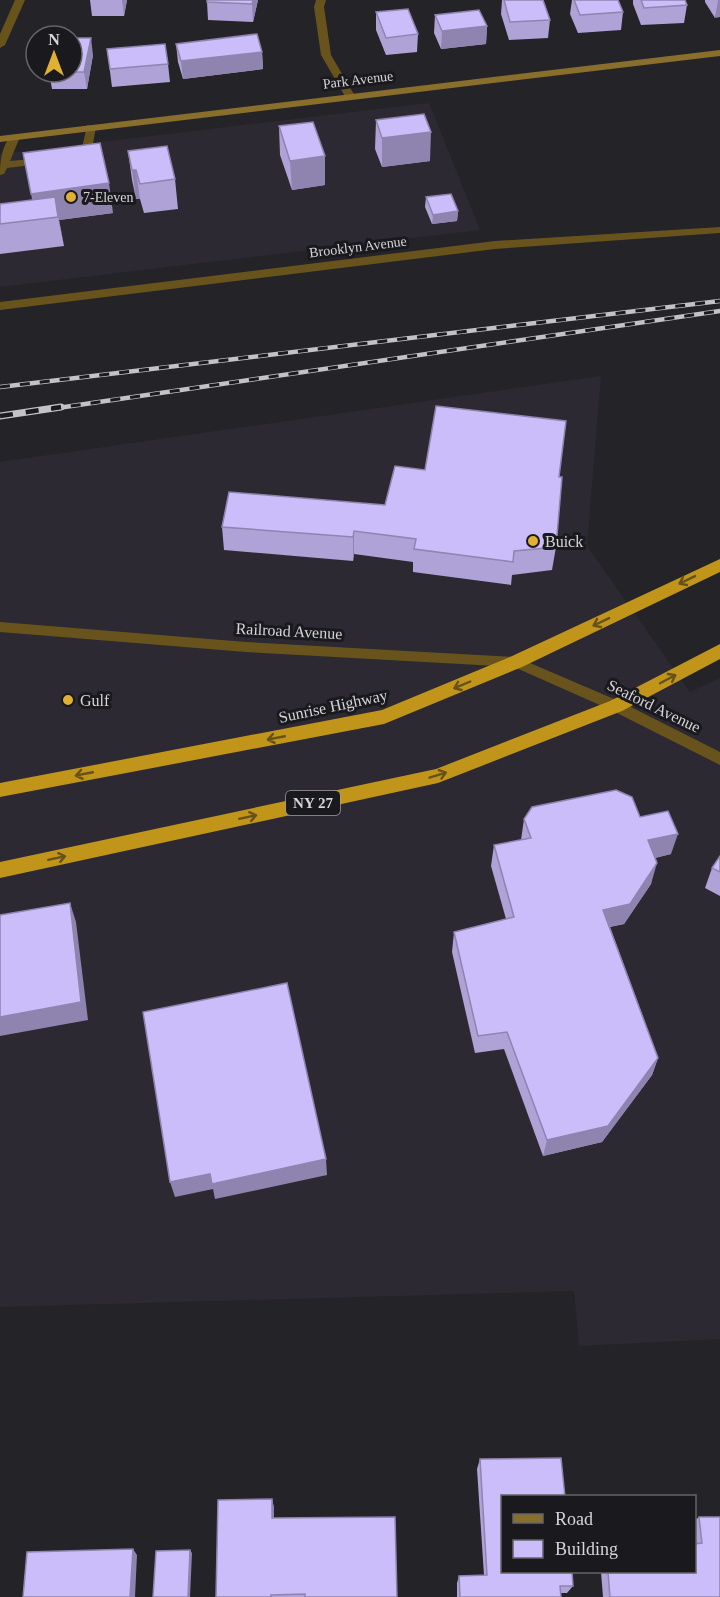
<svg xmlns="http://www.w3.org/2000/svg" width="720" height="1597" font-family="Georgia,serif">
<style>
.built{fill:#2c2933}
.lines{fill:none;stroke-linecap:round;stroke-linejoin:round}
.lane{fill:#68531d;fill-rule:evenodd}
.street{fill:#68531d;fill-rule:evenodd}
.secondary{fill:#896f2b;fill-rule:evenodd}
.highway{fill:#c0951a;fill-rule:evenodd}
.rail-far1-casing{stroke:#c3c2c5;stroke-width:4.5}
.rail-casing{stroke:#c3c2c5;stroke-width:7}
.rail-far1{stroke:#1a191e;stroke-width:3;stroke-dasharray:10;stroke-linecap:butt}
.rail{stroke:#1a191e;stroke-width:4.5;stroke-dasharray:13;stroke-linecap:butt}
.wall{fill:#afa2d7}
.shaded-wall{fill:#8e84af}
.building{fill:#cbbcfa;stroke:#8e84af;stroke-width:1.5}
.oneway{stroke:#65511c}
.poi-dot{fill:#dfb033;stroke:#1a191e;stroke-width:2}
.labels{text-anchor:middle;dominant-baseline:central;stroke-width:6;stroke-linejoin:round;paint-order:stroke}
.far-street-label{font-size:14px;fill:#d6d5d8;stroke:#1a191e}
.far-poi-label{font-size:14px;fill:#d6d5d8;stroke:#1a191e;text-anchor:start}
.shield{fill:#1a191e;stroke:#9e9da0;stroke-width:1.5}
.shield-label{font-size:15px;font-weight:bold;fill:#d6d5d8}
.poi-label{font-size:16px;fill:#d6d5d8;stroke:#1a191e;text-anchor:start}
.street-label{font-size:16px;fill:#d6d5d8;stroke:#1a191e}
</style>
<rect width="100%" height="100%" fill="#242327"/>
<path class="built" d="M429,103L480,230L0,287V154Z
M601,376L587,546L690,692L720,678V1339L579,1346L574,1291L0,1307V462Z"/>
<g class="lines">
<path class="lane" d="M87,125L96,127L91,155L86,158L72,159V155L81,153Z
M15,134L20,137L10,161L44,158L48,159V163L7,168L4,174L0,175C0,162 2,140 15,134Z"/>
<path class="street" d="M15,0H25L5,45L0,48V34Z
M316,0H326L324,7L331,55L355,96L354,98H346L321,55L314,7Z
M720,227V233L495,249L0,310V302L495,241Z
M0,622L246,642L516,657L621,702L720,752V765L611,710L514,667L246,652L0,632Z"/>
<path class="secondary" d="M720,50V56L0,142V136Z"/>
<path class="highway" d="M720,559V572L522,667L384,724L0,797V783L382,710L510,657Z
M720,644V659L622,711L438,783L0,878V862L436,769L610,701Z"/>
<defs>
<path id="rail-far1" d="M0,387L720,301
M51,409L720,311"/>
<path id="rail" d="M0,416L61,407"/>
</defs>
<use href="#rail-far1" class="rail-far1-casing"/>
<use href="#rail" class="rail-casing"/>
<use href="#rail-far1" class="rail-far1"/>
<use href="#rail" class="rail"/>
</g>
<path class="wall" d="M90,0H127L124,16H92Z
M258,0L253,22L208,20L207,2Z
M502,0H543L550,20L548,38L509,40L501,14Z
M572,0H618L623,12L621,30L578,33L570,14Z
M633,0H685L687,5L684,23L641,25L633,4Z
M705,0H720L715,18L705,2Z
M376,12L418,34L417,52L386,55L376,30Z
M435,15L487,26L486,44L441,49L434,33Z
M176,44L262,52L263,69L183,79L178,62Z
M107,49L168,64L170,82L112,87Z
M93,55L87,89H52L49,72H72Z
M376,120L430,161L382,167L375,149Z
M279,126L325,185L292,190L280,155Z
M128,151L175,179L178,209L144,213L140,199H136L132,180Z
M426,197L458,211L457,221L432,224L425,207Z
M32,200L113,213L59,220L64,246L0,254V204Z
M425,470L559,477L556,547L552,570L512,575L511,585L413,572V562L354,554L353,561L224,550L222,527L385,505Z
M640,817L671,854L655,858L651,884L624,924L610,927L658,1058L652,1075L602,1142L543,1156L504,1049L475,1053L452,952L454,932L506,919L491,866L494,845L521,840L524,819Z
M720,856V896L705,888L712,868Z
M480,1459L573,1586L567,1593H561V1597H457V1583L459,1576L484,1575L477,1469Z
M272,1499L274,1508V1518L397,1597H216Z
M699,1517L720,1597H603L601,1572H694V1521Z"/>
<path class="shaded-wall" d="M122,0H127L124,16Z
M253,0H258L253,22L252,4Z
M718,0H720V17L715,18Z
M487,26L486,44L441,49L442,31Z
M91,38L93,55L87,89L84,72Z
M262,52L263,69L183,79L181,61Z
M431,132L430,161L382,167V138Z
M325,156V185L292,190L290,161Z
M132,170H136L140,199H136Z
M109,183L113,213L59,220L64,246L58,217L36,220L31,194Z
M458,211L457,221L432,224L433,215Z
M354,531V554L353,561V537Z
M678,834L671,854L642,861L648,840Z
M657,863L651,884L624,924L598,929L603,910Z
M70,903L76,922L88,1020L0,1036V1017Z
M658,1058L652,1075L602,1142L543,1156L547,1140Z
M326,1159L327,1175L215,1199L213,1189L175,1197L170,1182L210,1174Z
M272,1499L274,1508V1526L272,1518Z
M133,1549L137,1555L135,1597H130Z
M190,1550L192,1553L190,1597H188Z"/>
<path class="building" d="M207,0H253L252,4L207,2Z
M504,0H543L550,20L510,22Z
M574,0H618L623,12L580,15Z
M641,0H685L687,5L644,8Z
M408,9L418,34L386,38L376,12Z
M479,10L487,26L442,31L435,15Z
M257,34L262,52L181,61L176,44Z
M72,38H91L84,72H72Z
M165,44L168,64L110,69L107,49Z
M424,114L431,132L382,138L376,120Z
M313,122L325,156L290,161L279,126Z
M100,143L109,183L31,194L23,153Z
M167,146L175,179L140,184L136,170H132L128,151Z
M451,194L458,211L433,215L426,197Z
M55,197L58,217L0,224V204Z
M436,406L566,421L559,477H562L556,547L514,551L513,562L414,549L416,539L354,531L353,537L222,527L229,492L385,505L395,466L425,470Z
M616,790L632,797L640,817L668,811L678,834L648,840L657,863L630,904L603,910L658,1058L608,1126L547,1140L507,1032L478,1036L454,932L514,917L494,845L531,838L524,819L532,807Z
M720,856V872L712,868Z
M70,903L81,1002L0,1017V915Z
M287,983L326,1159L212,1184L210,1174L170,1182L143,1012Z
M561,1458L565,1497H502V1572H572L573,1586H560L561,1597H460L459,1576L487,1575L480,1459Z
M272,1499V1518L395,1517L397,1597H305V1594L271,1595V1597H216L218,1500Z
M699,1517H720V1597H610L608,1572H694V1544L702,1543Z
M133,1549L130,1597H23L27,1552Z
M190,1550L188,1597H153L156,1551Z"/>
<defs><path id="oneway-shaft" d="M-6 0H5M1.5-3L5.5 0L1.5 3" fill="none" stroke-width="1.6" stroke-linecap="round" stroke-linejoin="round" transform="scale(1.5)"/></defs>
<g class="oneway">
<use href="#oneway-shaft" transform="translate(687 580) rotate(154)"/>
<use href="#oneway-shaft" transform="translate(601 622) rotate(154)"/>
<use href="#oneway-shaft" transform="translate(668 679) rotate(-28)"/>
<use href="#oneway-shaft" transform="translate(462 685) rotate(157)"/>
<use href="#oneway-shaft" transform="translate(276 738) rotate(169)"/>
<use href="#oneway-shaft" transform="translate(84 774) rotate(169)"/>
<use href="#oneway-shaft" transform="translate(438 775) rotate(-17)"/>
<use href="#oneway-shaft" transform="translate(248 817) rotate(-12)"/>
<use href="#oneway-shaft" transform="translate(57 858) rotate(-12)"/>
</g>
<g class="poi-dot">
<circle cx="71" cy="197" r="6"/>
<circle cx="533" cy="541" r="6"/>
<circle cx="68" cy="700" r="6"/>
</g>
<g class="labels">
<g class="far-street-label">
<text transform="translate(358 80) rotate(-7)">Park Avenue</text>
<text transform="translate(358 247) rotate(-7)">Brooklyn Avenue</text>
</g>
<g class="far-poi-label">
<text x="83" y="197">7-Eleven</text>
</g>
<rect class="shield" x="286" y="791" width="54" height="24" rx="4.5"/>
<g class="shield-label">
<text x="313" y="803">NY 27</text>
</g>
<g class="poi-label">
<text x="545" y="541">Buick</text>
<text x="80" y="700">Gulf</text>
</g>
<g class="street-label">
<text transform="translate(289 631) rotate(3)">Railroad Avenue</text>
<text transform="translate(333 706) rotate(-12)">Sunrise Highway</text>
<text transform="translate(654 706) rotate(26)">Seaford Avenue</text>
</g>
</g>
<rect x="501" y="1495" width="195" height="78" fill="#1a191e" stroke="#656468" stroke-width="1.5"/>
<rect x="513" y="1514" width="30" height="9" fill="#896f2b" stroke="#656468" stroke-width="1.5"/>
<text x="555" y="1525" font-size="18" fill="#d6d5d8">Road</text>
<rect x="513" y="1540" width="30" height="18" fill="#cbbcfa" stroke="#656468" stroke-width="1.5"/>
<text x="555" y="1555" font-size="18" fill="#d6d5d8">Building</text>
<g transform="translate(54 54)"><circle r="28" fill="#1a191e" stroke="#656468" stroke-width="1.5"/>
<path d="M0-4.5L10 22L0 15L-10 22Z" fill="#dfb033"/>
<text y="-9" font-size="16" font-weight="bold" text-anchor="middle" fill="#d6d5d8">N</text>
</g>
</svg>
